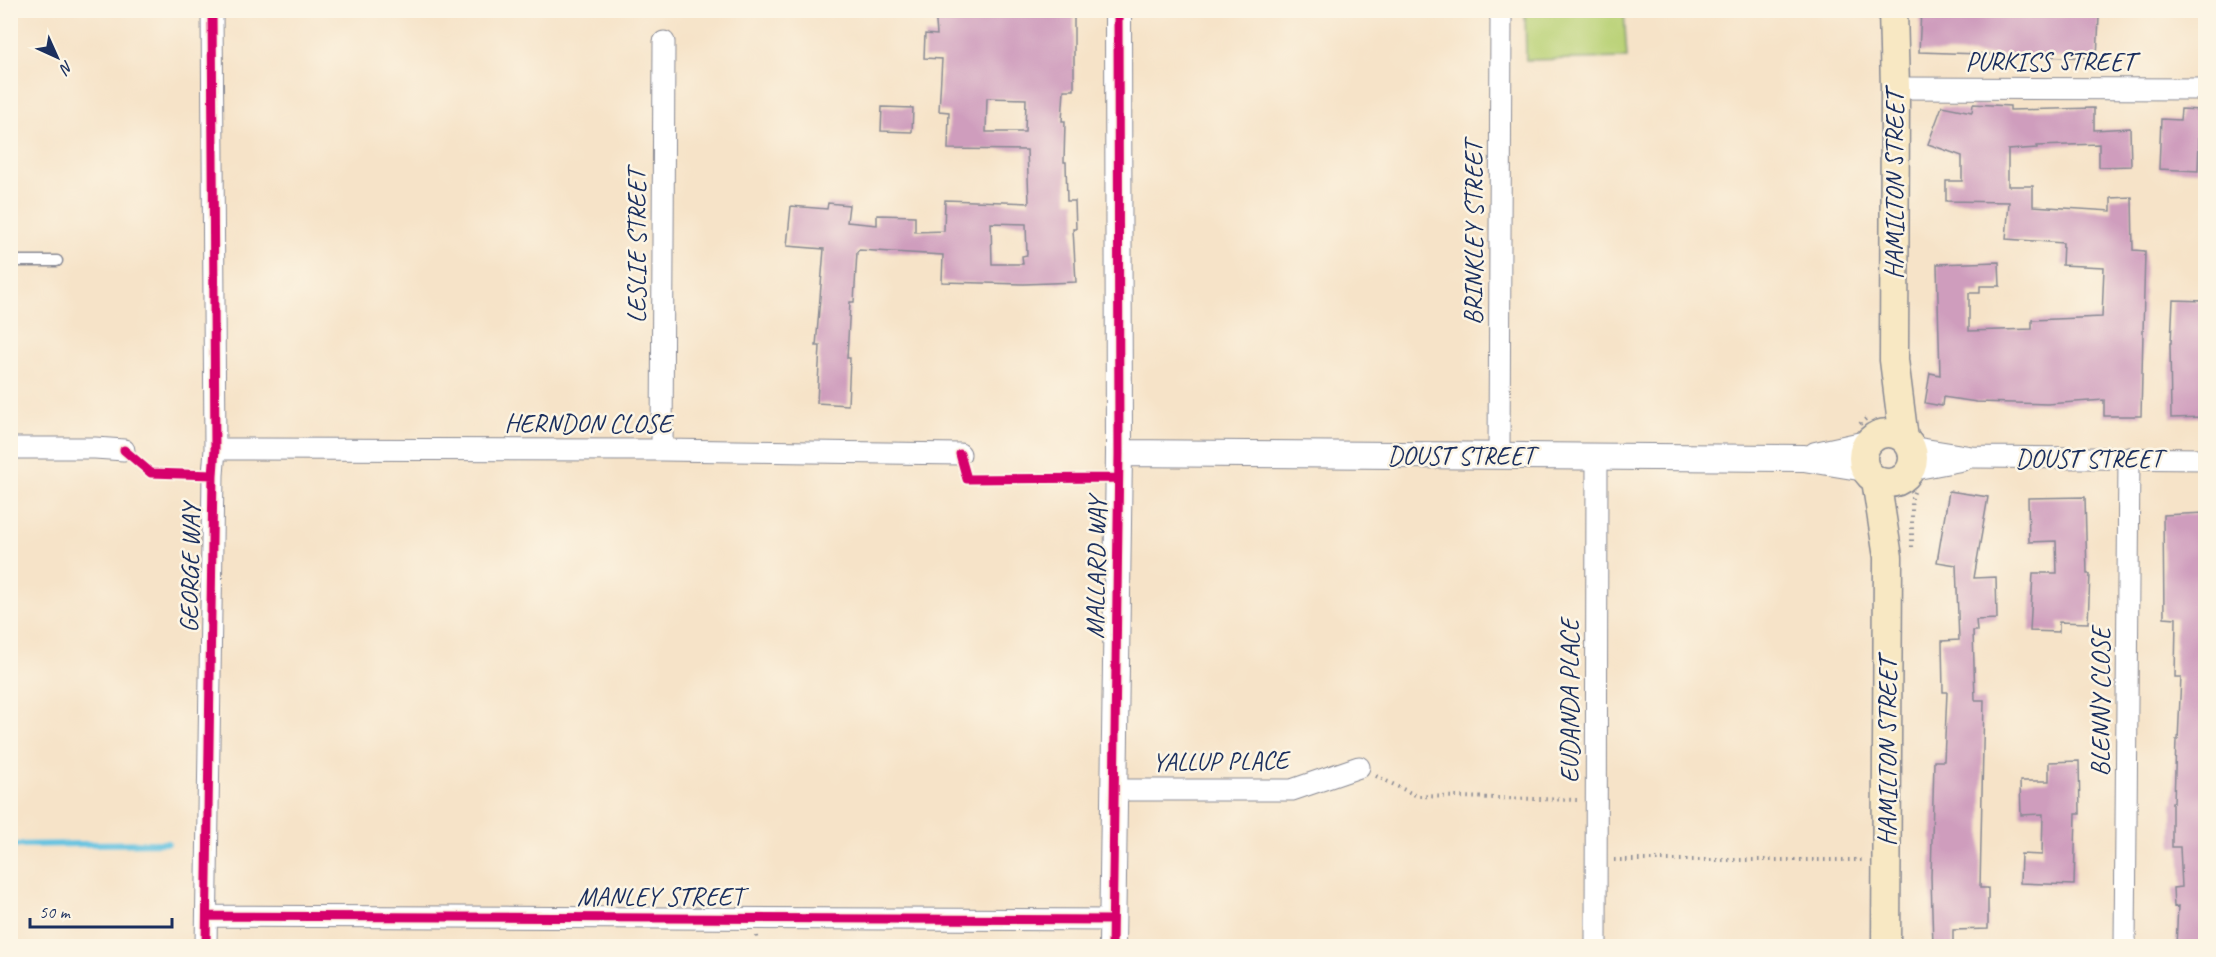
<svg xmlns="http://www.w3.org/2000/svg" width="2216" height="957" font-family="Caveat,sans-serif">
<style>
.green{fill:#bad277;stroke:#6a806a;stroke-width:1.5}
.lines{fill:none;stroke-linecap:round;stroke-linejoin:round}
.stream{stroke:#63c3e1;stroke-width:6}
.building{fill:#cf9dbd;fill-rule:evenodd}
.service-casing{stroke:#888993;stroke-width:13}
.minor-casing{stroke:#888993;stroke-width:23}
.tertiary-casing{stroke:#888993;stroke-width:28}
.secondary-casing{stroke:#888993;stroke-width:31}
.path{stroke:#888993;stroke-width:4;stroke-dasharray:1.5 4.5;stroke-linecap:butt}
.service{stroke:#fff;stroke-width:10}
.minor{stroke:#fff;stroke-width:21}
.tertiary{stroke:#fff;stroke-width:26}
.secondary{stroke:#f8e8c3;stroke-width:28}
.cycleway-casing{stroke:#fcf5e5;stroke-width:13}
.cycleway{stroke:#d6006c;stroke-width:9}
.labels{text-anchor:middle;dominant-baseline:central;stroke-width:5;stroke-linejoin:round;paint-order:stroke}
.street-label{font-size:26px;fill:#1b2f5e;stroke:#fcf5e5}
</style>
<rect width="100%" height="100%" fill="#fcf5e5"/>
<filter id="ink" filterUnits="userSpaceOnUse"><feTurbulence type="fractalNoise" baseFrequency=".0167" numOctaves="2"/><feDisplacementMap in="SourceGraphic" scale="12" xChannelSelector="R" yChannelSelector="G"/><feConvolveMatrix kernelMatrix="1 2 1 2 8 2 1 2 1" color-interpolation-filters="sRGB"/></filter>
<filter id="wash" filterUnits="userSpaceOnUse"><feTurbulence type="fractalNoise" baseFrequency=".008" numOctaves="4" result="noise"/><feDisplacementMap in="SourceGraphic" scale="24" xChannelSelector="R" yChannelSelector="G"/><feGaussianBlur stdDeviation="1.35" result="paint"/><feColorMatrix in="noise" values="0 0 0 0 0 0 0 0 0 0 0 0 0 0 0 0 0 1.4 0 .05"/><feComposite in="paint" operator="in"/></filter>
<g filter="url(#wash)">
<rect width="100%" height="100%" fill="#f6e3c8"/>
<path class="green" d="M1525,11H1624L1627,58L1526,60Z"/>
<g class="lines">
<path class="stream" d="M10,845L168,843"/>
</g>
<g id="blocks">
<path class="building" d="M935,10H1074V90H1064L1062,121H1065L1064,162H1066L1067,201H1075L1076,229H1073L1076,282L1024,284L942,282L943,255L859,250L857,252L854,302H850L847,358H850L848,405L817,403L820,346H816L824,249L787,246L791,206L827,209L828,203L849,205L847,222L877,225V215L915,216V232L944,231L945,200L1029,203L1027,150L948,149L949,112L939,111L942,59L924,58L925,34L937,35ZM987,98L1026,99L1025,132H986ZM991,223L1026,224L1027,255L1022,256L1023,264H992Z
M1921,10L2099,17L2097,58L1919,52Z
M1973,104L2010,106V110L2094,108V130L2130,128L2131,166L2099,167V144L2037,146V148L2008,150V186H2033V206L2111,211V198L2132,197L2133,250L2145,251L2141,416H2104V400L2047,404L1977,402L1943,397L1942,406L1925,403L1930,373L1940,375L1937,264L1999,262L2000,286H1980V293H1969V331L2032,329V320L2102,317L2104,267L2062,265L2063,243L2006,239L2009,202L1946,201V181H1962V156L1928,144L1942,106L1972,112Z
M882,107L913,108L912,132L881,131Z
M2181,109L2200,110L2198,171L2159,169L2161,119L2180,120Z
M2173,300L2205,301V417L2171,418L2170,343H2171Z
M1949,491L1988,497L1974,578L1996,577L1997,619L1976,620L1977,631H1973L1975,700H1984L1980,888H1988V929L1953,930V946H1933L1931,877L1934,761H1944L1947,692H1943L1942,641L1959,640L1956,565L1937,562Z
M2085,497L2087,574H2090L2088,623L2059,622V632L2030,631L2033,573H2057L2056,541L2029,542L2028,498Z
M2205,513V946H2176L2178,906L2174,907L2173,888L2182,887L2180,847H2172V802H2174L2176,740H2178L2181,677H2175L2176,618L2164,617L2163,515Z
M2079,761L2080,814H2076L2074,885L2020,883L2021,854L2042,855L2043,814L2021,815L2020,781H2049V762Z"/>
</g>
</g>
<g filter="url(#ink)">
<use href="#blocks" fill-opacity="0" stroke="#888993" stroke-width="1.5"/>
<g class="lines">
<defs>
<path id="service" d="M10,261H57"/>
<path id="minor" d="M1499,10L1501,19L1499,456
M1895,88L2206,89
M1910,447L1972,457L2206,459
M10,448H95L124,450
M215,449L662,450L960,454
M662,450L664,42
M1910,470L1963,460
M1115,790H1292L1359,767
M207,916L1112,920
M206,946L213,475L215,449L212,10
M1596,946L1597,456
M2125,946L2129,458"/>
<path id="tertiary" d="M1119,453L1804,458L1865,468
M1816,455L1867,444
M1112,946L1119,453L1118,10"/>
<path id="secondary" d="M1893,10L1895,88L1894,360L1904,439
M1863 458a25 25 0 1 1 50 0a25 25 0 1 1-50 0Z
M1876,480L1888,557L1886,946"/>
</defs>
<use href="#service" class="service-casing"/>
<use href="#minor" class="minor-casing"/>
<use href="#tertiary" class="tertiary-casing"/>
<use href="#secondary" class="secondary-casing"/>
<path class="path" d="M1860,424L1868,417
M1912,547V498L1915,489
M1376,776L1417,796L1577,800
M1614,860H1865
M757,936L758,946"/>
<use href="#service" class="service"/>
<use href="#minor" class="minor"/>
<use href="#tertiary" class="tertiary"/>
<use href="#secondary" class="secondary"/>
<defs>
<path id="cycleway" d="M124,450L151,473L213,475
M960,454L967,479L1118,478
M207,916L1112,920
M206,946L213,475L215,449L212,10
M1112,946L1119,453L1118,10"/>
</defs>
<use href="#cycleway" class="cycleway-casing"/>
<use href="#cycleway" class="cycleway"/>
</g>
</g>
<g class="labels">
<g class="street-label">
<text x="2050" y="61">PURKISS STREET</text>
<text transform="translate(1894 185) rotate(-90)">HAMILTON STREET</text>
<text transform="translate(1473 233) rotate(-90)">BRINKLEY STREET</text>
<text transform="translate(636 246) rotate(-90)">LESLIE STREET</text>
<text x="588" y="423">HERNDON CLOSE</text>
<text x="1461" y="455">DOUST STREET</text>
<text x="2089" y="458">DOUST STREET</text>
<text transform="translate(190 568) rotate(-89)">GEORGE WAY</text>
<text transform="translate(1096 568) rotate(-89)">MALLARD WAY</text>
<text transform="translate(1569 701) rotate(-90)">EUDANDA PLACE</text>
<text transform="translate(2100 702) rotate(-90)">BLENNY CLOSE</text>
<text transform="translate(1887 752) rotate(-90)">HAMILTON STREET</text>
<text transform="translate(1220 761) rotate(-1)">YALLUP PLACE</text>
<text x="660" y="896">MANLEY STREET</text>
</g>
</g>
<rect width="2216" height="957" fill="none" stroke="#fcf5e5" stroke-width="36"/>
<g transform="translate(57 57) rotate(135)" stroke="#fcf5e5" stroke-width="4.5" paint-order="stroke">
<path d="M0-4.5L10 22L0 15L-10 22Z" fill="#1b2f5e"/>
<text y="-9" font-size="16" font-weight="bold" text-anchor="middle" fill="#1b2f5e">N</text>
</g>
<path d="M30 918v9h142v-9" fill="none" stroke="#1b2f5e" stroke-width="3"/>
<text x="39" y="918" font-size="18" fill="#1b2f5e" stroke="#fcf5e5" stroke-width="4.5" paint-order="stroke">50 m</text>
</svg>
